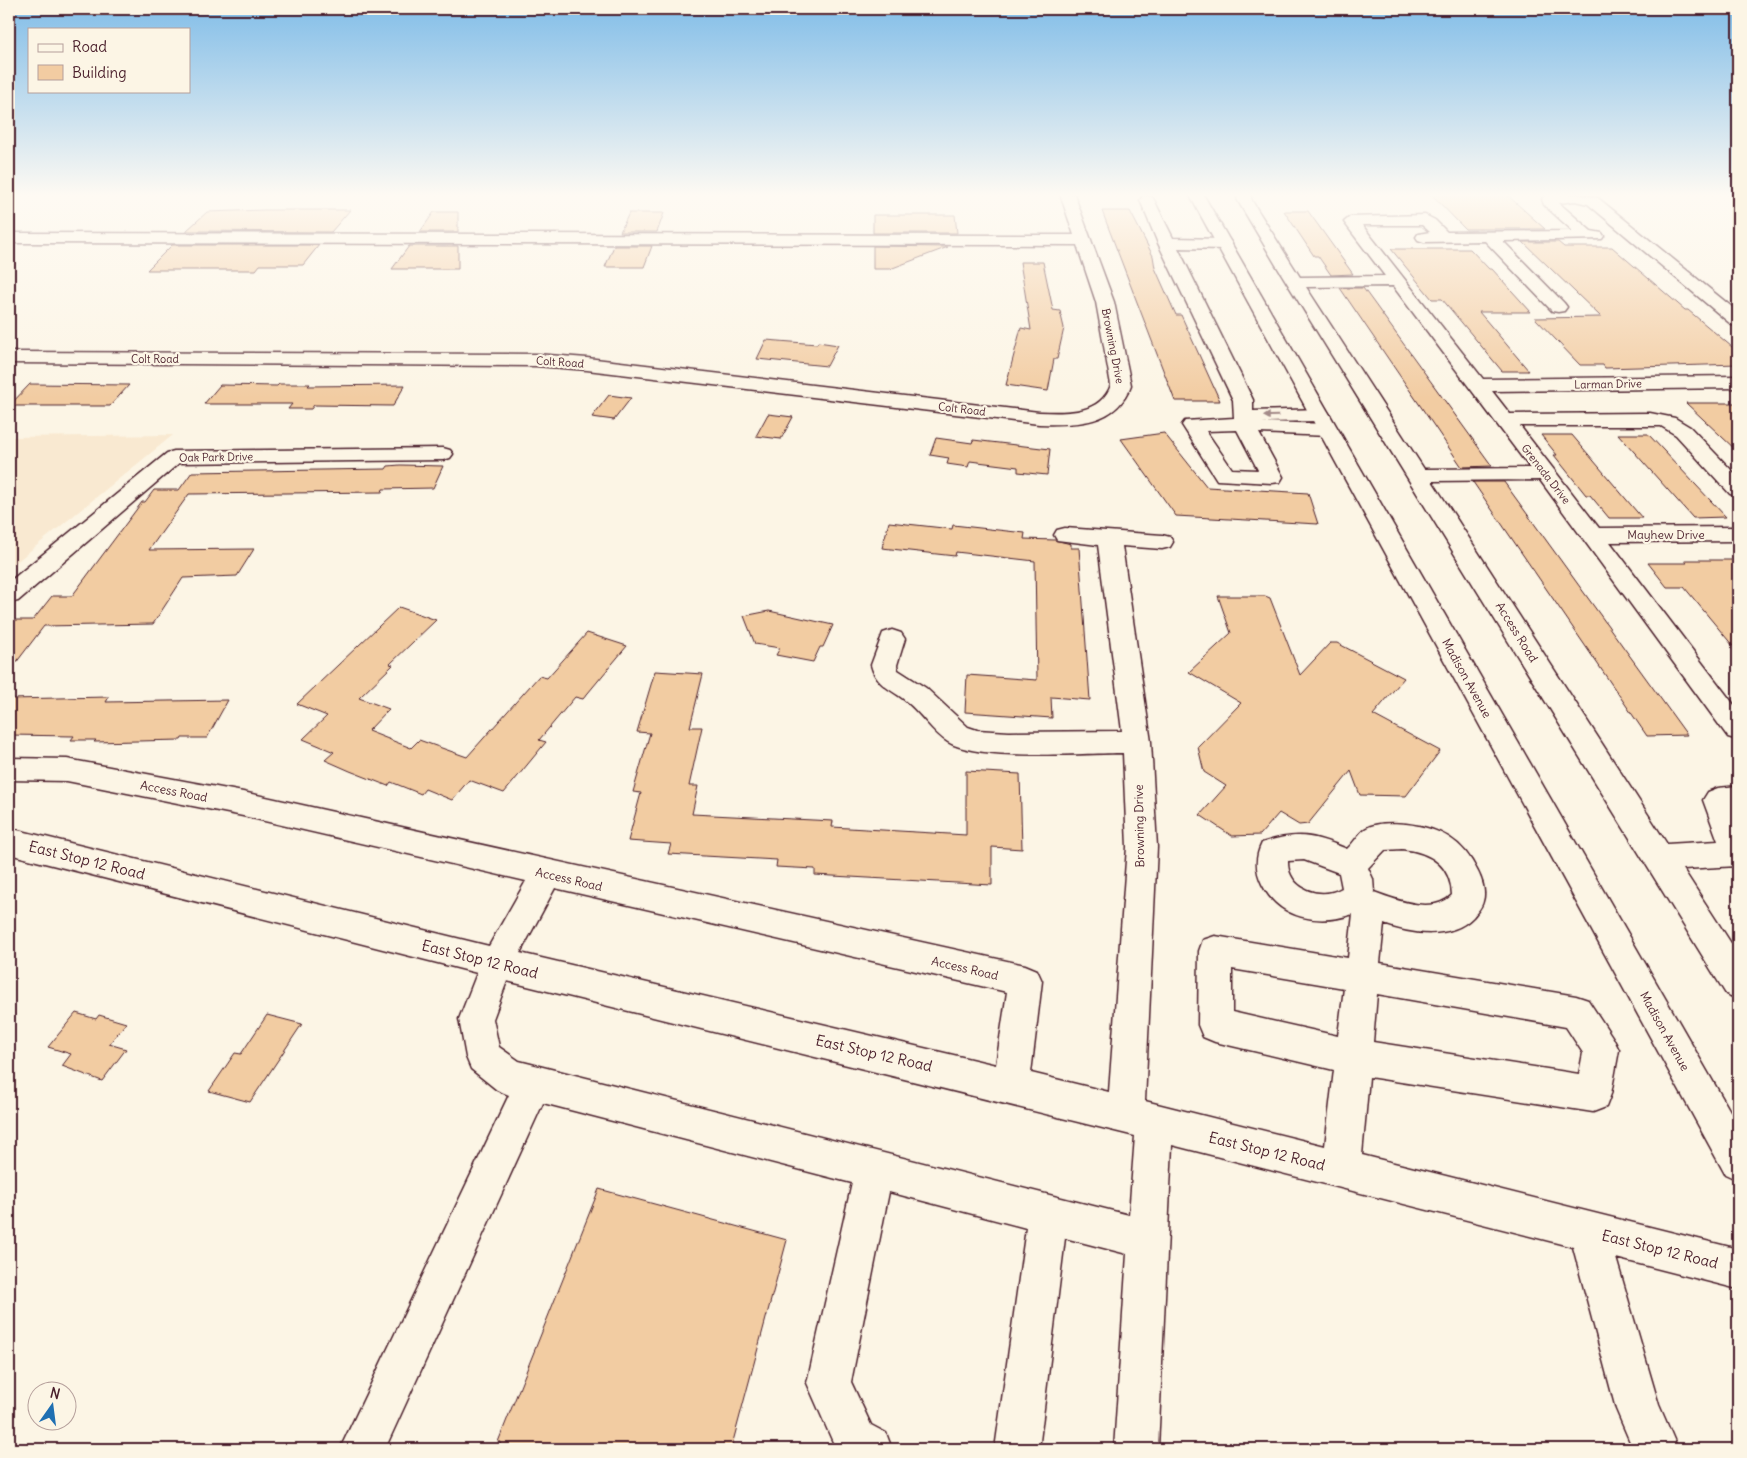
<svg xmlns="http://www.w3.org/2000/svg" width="1747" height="1458" font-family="Delius,sans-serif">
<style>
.built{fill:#f9e9d1}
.building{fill:#f2cca2;stroke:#4a1f2b}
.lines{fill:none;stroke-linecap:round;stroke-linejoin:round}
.minor-casing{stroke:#4a1f2b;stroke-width:3}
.major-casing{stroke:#4a1f2b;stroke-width:3}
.minor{fill:#fcf5e5;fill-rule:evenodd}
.major{fill:#fcf5e5;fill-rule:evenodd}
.oneway{fill:#a38a88}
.labels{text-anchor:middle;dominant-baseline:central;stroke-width:4.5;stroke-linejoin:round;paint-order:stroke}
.far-street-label{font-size:11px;fill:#4a1f2b;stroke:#fcf5e5}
.street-label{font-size:12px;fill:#4a1f2b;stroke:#fcf5e5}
.near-street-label{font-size:15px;fill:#4a1f2b;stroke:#fcf5e5}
</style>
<rect width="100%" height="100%" fill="#fcf5e5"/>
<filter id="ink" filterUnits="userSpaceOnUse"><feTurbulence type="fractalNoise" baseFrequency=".02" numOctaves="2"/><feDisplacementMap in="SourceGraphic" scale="10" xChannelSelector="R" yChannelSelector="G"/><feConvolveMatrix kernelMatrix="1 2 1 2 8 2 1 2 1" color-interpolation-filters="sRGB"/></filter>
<g filter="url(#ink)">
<path class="built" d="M173,435L9,568V437Z"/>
<path class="building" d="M1431,194H1506L1545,229H1465Z
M265,210H350L331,232L186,231L207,212Z
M1102,211H1130L1153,256L1155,268L1176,315H1181L1220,401H1175Z
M1284,211H1308L1353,274L1331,275L1318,256H1314Z
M434,212H458V232H420Z
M629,213H664L657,232H620Z
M873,215H955L957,233H873Z
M1523,242H1558L1564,247H1612L1685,310H1688L1738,352V364L1605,368L1603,365H1580L1535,318L1601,317Z
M172,245H319L303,265H260L256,270H147Z
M409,246H458V269H392Z
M614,246H652L644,267H605Z
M873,246L948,247L890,269H873Z
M1391,249H1470L1489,269H1492L1531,312H1479L1529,371H1502L1442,299H1432Z
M1020,262H1043L1053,310L1060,311L1064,328L1057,359H1054L1048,391L1006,385L1021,328L1031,330Z
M1340,288H1363L1366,292L1492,466L1462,467Z
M766,340L817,344L818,342L838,345L827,366L757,359Z
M30,384L129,385L110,406H9Z
M279,384H310L308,386L405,385L393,406L314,405L311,409H288L292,404H204L220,385L277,386Z
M609,395L631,398L614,420L592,417Z
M1686,403H1738V452Z
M768,414L793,417L781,439L756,436Z
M1164,433L1207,487L1308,493L1318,524L1176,516L1121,439Z
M1618,434H1648L1726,517L1693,518Z
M1541,435H1572L1642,518H1609L1590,495H1586L1554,455H1557Z
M936,438L972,443L973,440L1050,449L1047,475L1018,472V467L970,461L968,467L947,464L949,458L930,455Z
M400,465L443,466L433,488L383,489L382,492L189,494L149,550L254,549L237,576L183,578L153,624L44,626L9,672V620H33L52,596H72L142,502H145L154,490H179L192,472L386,469L388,466Z
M1473,482H1504L1687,735L1647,736Z
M889,522L952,529L953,525L1025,533L1024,539L1055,540L1071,544V548H1079L1090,700L1051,697L1052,718L965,712L967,675L1037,680L1035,561L956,552L955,556L882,548Z
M1685,560H1738V652L1684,587H1667L1648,563H1687Z
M1218,596H1265L1270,598L1300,675L1330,643H1337L1404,678L1373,715L1440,751L1406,796L1360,795L1351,771L1308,824L1299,825L1279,813L1260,835L1232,836L1200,815L1226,786L1204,772L1198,747L1241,703L1189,672L1231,633Z
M399,607L436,620L390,664L393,665L359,698L389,709L368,731L411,748L419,740L467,757L539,676L547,678L587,633L627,646L583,699L575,697L539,740L546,742L504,793L469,780L452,800L425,789L421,794L391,782L388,786L350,771L325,760L334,752L303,739L327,716L297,704Z
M769,611L833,625L823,647H820L813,662L776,655L780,648L755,644L744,616Z
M655,671L703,674L690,727H702L689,786H698L692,814L833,821L832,827L966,835V771L1020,774L1022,849L992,847V885L815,875V869L776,867L777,860L668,854L671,844L628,841L641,793L633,792L650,733L637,732Z
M109,697L106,702L228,700L207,738H182L181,740L94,742L96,740H71L74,736L9,735V699Z
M76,1013L96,1019L99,1015L126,1023L109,1044L126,1049L102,1081L62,1066L71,1054L48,1047Z
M267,1015L302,1024L250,1102L209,1091L235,1053L241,1054Z
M599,1189L787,1240L731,1449H498L501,1442H498Z"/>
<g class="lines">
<defs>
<path id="minor" d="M1060,194H1074L1114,302L1131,385C1117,425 1076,425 1039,424L587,370L536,366L9,363V352L536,354L587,358L1039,412C1066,413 1100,415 1111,385L1096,302L1077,245L9,243V233L1074,235Z
M1236,194H1250L1252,201L1300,277L1385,276L1344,222L1350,217L1425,215L1435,220L1447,232L1573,231L1544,205L1542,199L1544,196C1561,191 1581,194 1598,198L1738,312V326L1732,325L1588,204L1575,201L1559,203L1591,231L1602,233L1604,236L1602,239L1503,241L1564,303L1567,307L1564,311L1558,312L1552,311L1485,241L1424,242L1418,240L1416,237L1418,234L1430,232L1422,225H1362L1483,379L1738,376V388L1492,391L1510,414L1650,413L1675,418L1690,427L1738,477V496L1730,494L1676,435L1661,426H1520L1599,528L1738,527V541L1610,542L1738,710V740L1728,737L1540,480L1432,481L1667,844L1718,841L1703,800L1708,792L1718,788L1738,786V810H1737L1738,814V866L1683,869L1738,954V999L1726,994L1276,265L1238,201ZM1393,286L1530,468L1424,469L1306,287Z
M1147,196L1152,197L1154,200L1173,238L1224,239L1230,241L1232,244L1230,247L1224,249L1178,248L1253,400V411L1320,409L1327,411L1330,415L1327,419L1320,421L1262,422L1328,424L1335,426L1338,430L1335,434L1328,436L1259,433L1283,477L1280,482L1272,483L1217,480L1182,425L1185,421L1234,418L1233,400L1157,241L1140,200L1142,197ZM1237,430L1258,470L1232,469L1206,431Z
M443,448L450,450L453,454L450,458L443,460L179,463L18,601L9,603V582L167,453L174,451Z
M1065,528L1162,535L1170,537L1173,542L1170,547L1162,549L1122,546L1151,742L1157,847L1145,1101L1325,1146L1334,1070L1215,1042L1203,1037L1198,1025L1199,951L1203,940L1215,936L1348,958L1353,914C1319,926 1279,919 1262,884C1255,870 1255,857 1262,843C1297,831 1314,835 1347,849C1354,843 1358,834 1365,829C1375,822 1395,823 1406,824C1440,828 1463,840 1478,872C1482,880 1486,892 1483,901C1482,907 1477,912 1473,917C1451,940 1411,934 1384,924L1380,963L1576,996L1588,1000L1613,1038L1619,1050L1611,1094L1606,1107L1593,1112L1369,1077L1362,1155L1738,1249V1289L1616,1258L1659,1405L1678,1449H1633L1616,1409L1573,1247L1172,1145L1158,1449H1114L1127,1254L1065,1238L1039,1449H995L1026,1228L889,1192L851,1382L871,1425L886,1433L892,1449H836L807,1383L852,1183L543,1103L385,1449H340L509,1095L497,1090L471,1069L466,1057L459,1019L477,973L9,854V828L489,946L526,881L243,816L67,781L9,780V758L67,759L243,792L1025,965L1037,970L1042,981L1031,1073L1109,1092L1127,847L1123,753C1085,753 978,761 948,742C933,733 921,713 907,702C891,688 877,687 871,665L883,633L892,630L901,633L905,639L897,665L898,670L926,688L968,727L977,730L1009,732L1122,731L1098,545L1057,540L1054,535L1057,530ZM1402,849C1431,852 1451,865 1452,895C1433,915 1396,900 1374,892L1373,879L1368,868L1385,850ZM1304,860L1339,873L1342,888C1320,901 1287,889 1288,861ZM555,888L1007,992L996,1065L520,953ZM1232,969L1344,988L1338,1036L1232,1012ZM507,981L1135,1136L1129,1215L519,1061L499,1047L493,1019ZM1377,994L1566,1027L1583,1053L1579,1074L1373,1042Z"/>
<path id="major" d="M1189,194H1203L1738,1125V1180L1725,1174Z"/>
</defs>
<use href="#minor" class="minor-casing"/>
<use href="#major" class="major-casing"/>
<use href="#minor" class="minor"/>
<use href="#major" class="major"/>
</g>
<defs><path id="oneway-solid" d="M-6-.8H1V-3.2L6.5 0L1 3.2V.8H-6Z" transform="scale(1.25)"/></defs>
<use class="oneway" href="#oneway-solid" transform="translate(1271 416) rotate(179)"/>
</g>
<linearGradient id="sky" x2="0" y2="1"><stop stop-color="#81bde8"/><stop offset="0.49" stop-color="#fefaf3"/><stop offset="1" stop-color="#fefaf3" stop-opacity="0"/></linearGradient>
<rect width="1747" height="398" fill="url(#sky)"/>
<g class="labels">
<g class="far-street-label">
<text transform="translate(1113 346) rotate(79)">Browning Drive</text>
<text x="155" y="359">Colt Road</text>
<text transform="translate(560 362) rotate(4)">Colt Road</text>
<text transform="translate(1608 384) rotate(-1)">Larman Drive</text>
<text transform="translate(962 409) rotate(7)">Colt Road</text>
<text transform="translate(216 457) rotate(-1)">Oak Park Drive</text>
<text transform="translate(1546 474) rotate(52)">Grenada Drive</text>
</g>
<g class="street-label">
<text x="1666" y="534">Mayhew Drive</text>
<text transform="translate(1517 632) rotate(58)">Access Road</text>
<text transform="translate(1467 678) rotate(61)">Madison Avenue</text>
<text transform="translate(174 791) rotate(11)">Access Road</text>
<text transform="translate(1139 826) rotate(-91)">Browning Drive</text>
<text transform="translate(569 879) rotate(13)">Access Road</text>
<text transform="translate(965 968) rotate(13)">Access Road</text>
<text transform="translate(1665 1031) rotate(61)">Madison Avenue</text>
</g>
<g class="near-street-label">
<text transform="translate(87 860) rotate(14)">East Stop 12 Road</text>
<text transform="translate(480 959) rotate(14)">East Stop 12 Road</text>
<text transform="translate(874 1053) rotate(13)">East Stop 12 Road</text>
<text transform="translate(1267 1151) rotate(14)">East Stop 12 Road</text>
<text transform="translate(1660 1249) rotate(14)">East Stop 12 Road</text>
</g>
</g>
<rect width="1747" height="1458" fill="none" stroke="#fcf5e5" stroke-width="30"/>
<rect x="15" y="15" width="1717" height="1428" fill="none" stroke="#4a1f2b" stroke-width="2" filter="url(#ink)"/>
<rect x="28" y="28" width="162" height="65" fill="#fcf5e5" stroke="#b59f9b"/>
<rect x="38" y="44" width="25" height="8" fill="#fcf5e5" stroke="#b59f9b"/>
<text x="72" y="52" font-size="15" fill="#4a1f2b">Road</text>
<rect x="38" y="65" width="25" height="15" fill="#f2cca2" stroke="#b59f9b"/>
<text x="72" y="78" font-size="15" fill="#4a1f2b">Building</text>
<g transform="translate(52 1406) rotate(14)"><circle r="24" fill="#fcf5e5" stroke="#b59f9b"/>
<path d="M0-4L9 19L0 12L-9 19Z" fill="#1f6fb2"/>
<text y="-8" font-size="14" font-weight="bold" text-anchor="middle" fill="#4a1f2b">N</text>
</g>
</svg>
